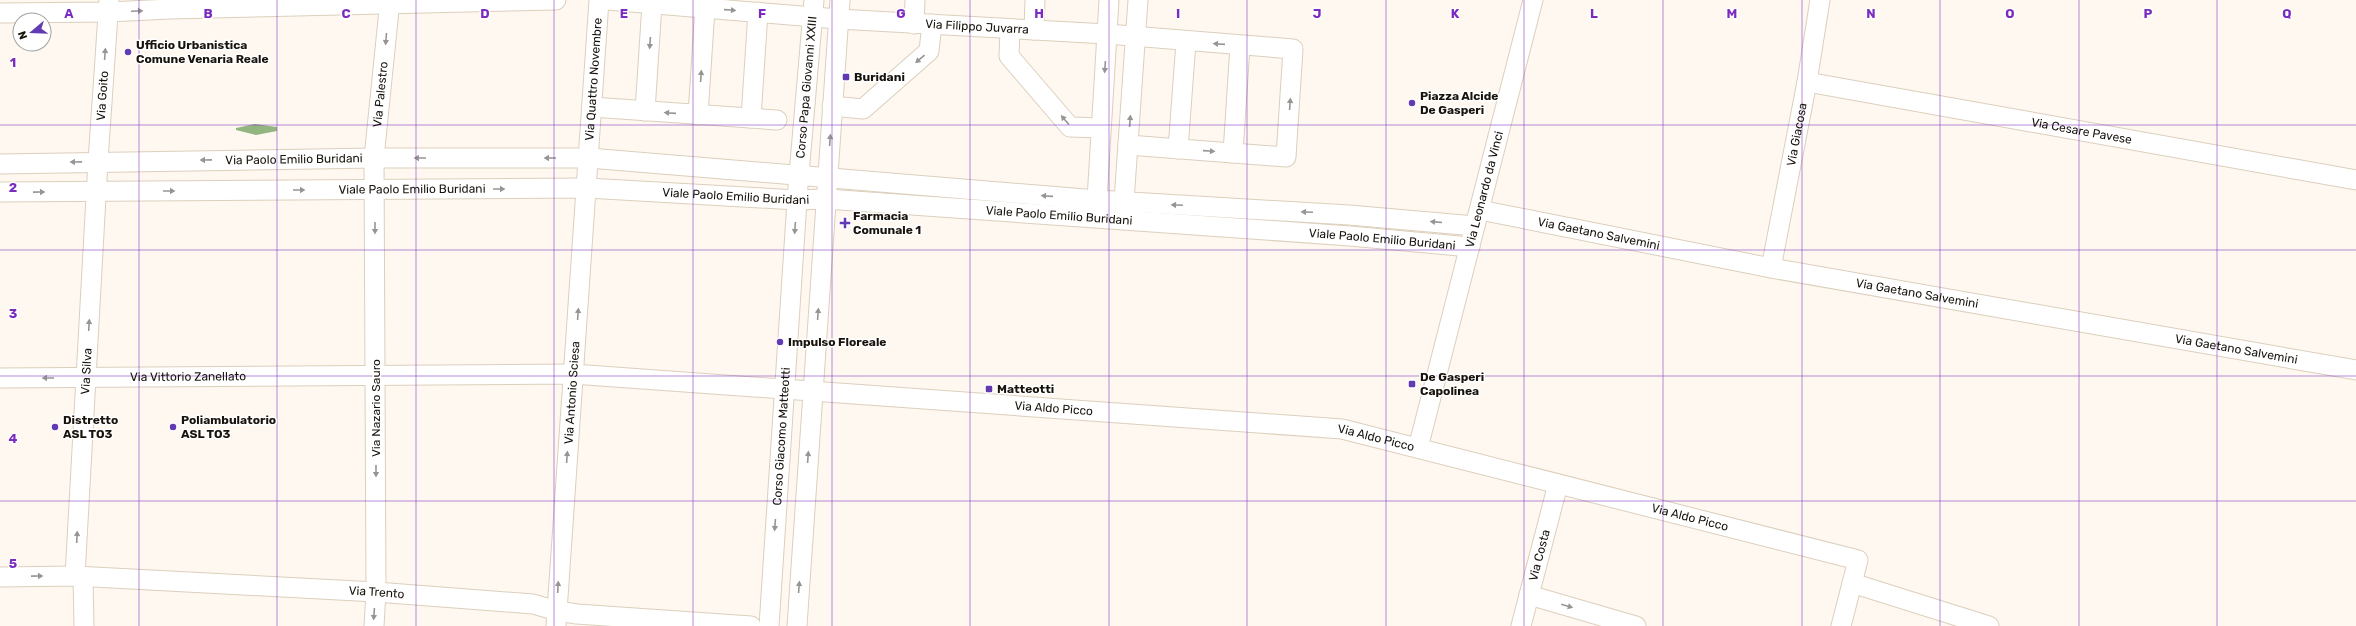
<svg xmlns="http://www.w3.org/2000/svg" width="2356" height="626" font-family="Rubik,sans-serif">
<style>
.water{fill:#93b681}
.lines{fill:none;stroke-linecap:round;stroke-linejoin:round}
.minor-casing{stroke:#dccfbc;stroke-width:21}
.minor{stroke:#fff;stroke-width:19}
.oneway{fill:#979592}
.grid{fill:none;stroke:#7b2cbf;stroke-width:1;stroke-opacity:0.55}
.poi-dot{fill:#623ab2;stroke:#fff;stroke-width:1.5}
.labels{text-anchor:middle;dominant-baseline:central;stroke-width:3;stroke-linejoin:round;paint-order:stroke}
.street-label{font-size:12px;fill:#18130d;stroke:#fff}
.poi-label{font-size:12px;font-weight:bold;fill:#18130d;stroke:#fff;text-anchor:start}
.grid-label{font-size:13px;text-anchor:middle;font-weight:bold;fill:#7b2cbf;stroke:#fff;stroke-width:3;stroke-linejoin:round;paint-order:stroke}
</style>
<rect width="100%" height="100%" fill="#fef8f1"/>
<path class="water" d="M255,124L277,127V131L256,135L236,130V128Z"/>
<g class="lines">
<defs>
<g id="minor">
<path id="s1" d="M607,0L838,19L1107,34L1293,49L1286,157L1128,145"/>
<path d="M0,13L108,12L170,9L556,0"/>
<path d="M914,24L915,0"/>
<path d="M1010,29L1009,56L1070,127L1101,128"/>
<path d="M1034,30L1035,0"/>
<path id="s2" d="M1807,82L2356,180"/>
<path d="M832,106L863,109L929,51L932,24"/>
<path d="M592,107L777,120"/>
<path d="M645,111L652,4"/>
<path d="M698,115L705,8"/>
<path d="M751,118L758,12"/>
<path d="M1178,149L1186,42"/>
<path d="M1233,153L1240,46"/>
<path id="s3" d="M0,164L374,158H589L1097,200L1349,215L1475,226"/>
<path id="s4" d="M0,192L587,188L797,200L826,199L1350,236L1470,247"/>
<path d="M1097,200L1109,0"/>
<path d="M1124,201L1138,0"/>
<path id="s5" d="M1480,210L1771,268L2356,370"/>
<path id="s6" d="M1771,268L1807,82L1820,0"/>
<path id="s7" d="M0,378L573,374L1342,429L1858,560L1841,626"/>
<path id="s8" d="M1418,448L1533,0"/>
<path id="s9" d="M75,576L98,161L109,0"/>
<path id="s10" d="M0,577L75,576L376,592L533,604L557,611L577,614L751,626"/>
<path d="M83,577L84,626"/>
<path d="M1852,583L1989,626"/>
<path d="M1529,595L1636,626"/>
<path id="s11" d="M374,626L376,592L374,158L390,0"/>
<path id="s12" d="M556,626L599,0"/>
<path id="s13" d="M769,626L798,186L814,0"/>
<path d="M797,626L840,0"/>
<path id="s14" d="M1521,626L1558,484"/>
</g>
</defs>
<use href="#minor" class="minor-casing"/>
<use href="#minor" class="minor"/>
</g>
<defs><path id="oneway-solid" d="M-6-.8H1V-3.2L6.5 0L1 3.2V.8H-6Z"/></defs>
<g class="oneway">
<use href="#oneway-solid" transform="translate(730 10) rotate(4)"/>
<use href="#oneway-solid" transform="translate(137 11) rotate(-3)"/>
<use href="#oneway-solid" transform="translate(386 39) rotate(95)"/>
<use href="#oneway-solid" transform="translate(650 43) rotate(94)"/>
<use href="#oneway-solid" transform="translate(1219 44) rotate(-176)"/>
<use href="#oneway-solid" transform="translate(105 54) rotate(-86)"/>
<use href="#oneway-solid" transform="translate(920 59) rotate(139)"/>
<use href="#oneway-solid" transform="translate(1105 67) rotate(94)"/>
<use href="#oneway-solid" transform="translate(701 76) rotate(-86)"/>
<use href="#oneway-solid" transform="translate(1290 104) rotate(-86)"/>
<use href="#oneway-solid" transform="translate(670 113) rotate(-176)"/>
<use href="#oneway-solid" transform="translate(1065 120) rotate(-131)"/>
<use href="#oneway-solid" transform="translate(1130 121) rotate(-86)"/>
<use href="#oneway-solid" transform="translate(830 140) rotate(-86)"/>
<use href="#oneway-solid" transform="translate(1209 151) rotate(4)"/>
<use href="#oneway-solid" transform="translate(420 158) rotate(-180)"/>
<use href="#oneway-solid" transform="translate(550 158) rotate(-180)"/>
<use href="#oneway-solid" transform="translate(206 160) rotate(179)"/>
<use href="#oneway-solid" transform="translate(76 162) rotate(179)"/>
<use href="#oneway-solid" transform="translate(499 189)"/>
<use href="#oneway-solid" transform="translate(299 190)"/>
<use href="#oneway-solid" transform="translate(169 191)"/>
<use href="#oneway-solid" transform="translate(39 192) rotate(-1)"/>
<use href="#oneway-solid" transform="translate(1047 196) rotate(-176)"/>
<use href="#oneway-solid" transform="translate(1177 205) rotate(-177)"/>
<use href="#oneway-solid" transform="translate(1307 212) rotate(-177)"/>
<use href="#oneway-solid" transform="translate(1436 222) rotate(-175)"/>
<use href="#oneway-solid" transform="translate(375 228) rotate(90)"/>
<use href="#oneway-solid" transform="translate(795 228) rotate(94)"/>
<use href="#oneway-solid" transform="translate(578 314) rotate(-86)"/>
<use href="#oneway-solid" transform="translate(818 314) rotate(-86)"/>
<use href="#oneway-solid" transform="translate(89 325) rotate(-87)"/>
<use href="#oneway-solid" transform="translate(48 378) rotate(180)"/>
<use href="#oneway-solid" transform="translate(567 457) rotate(-86)"/>
<use href="#oneway-solid" transform="translate(808 457) rotate(-86)"/>
<use href="#oneway-solid" transform="translate(376 471) rotate(90)"/>
<use href="#oneway-solid" transform="translate(775 525) rotate(94)"/>
<use href="#oneway-solid" transform="translate(77 537) rotate(-87)"/>
<use href="#oneway-solid" transform="translate(37 576) rotate(-1)"/>
<use href="#oneway-solid" transform="translate(558 587) rotate(-87)"/>
<use href="#oneway-solid" transform="translate(799 587) rotate(-86)"/>
<use href="#oneway-solid" transform="translate(1567 606) rotate(16)"/>
<use href="#oneway-solid" transform="translate(374 614) rotate(94)"/>
</g>
<path class="grid" d="M139,0V626M277,0V626M416,0V626M554,0V626M693,0V626M832,0V626M970,0V626M1109,0V626M1247,0V626M1386,0V626M1524,0V626M1663,0V626M1802,0V626M1940,0V626M2079,0V626M2217,0V626M0,125H2356M0,250H2356M0,376H2356M0,501H2356"/>
<g class="poi-dot">
<circle cx="128" cy="52" r="4"/>
<rect x="842" y="73" width="8" height="8" rx="2"/>
<circle cx="1412" cy="103" r="4"/>
<path d="M843 217h4v4h4v4h-4v4h-4v-4h-4v-4h4z"/>
<circle cx="780" cy="342" r="4"/>
<rect x="1408" y="380" width="8" height="8" rx="2"/>
<rect x="985" y="385" width="8" height="8" rx="2"/>
<circle cx="55" cy="427" r="4"/>
<circle cx="173" cy="427" r="4"/>
</g>
<g class="labels">
<g class="street-label">
<text stroke="none"><textPath href="#s1" startOffset="371">Via Filippo Juvarra</textPath></text>
<text stroke="none"><textPath href="#s12" startOffset="548">Via Quattro Novembre</textPath></text>
<text stroke="none"><textPath href="#s13" startOffset="540">Corso Papa Giovanni XXIII</textPath></text>
<text stroke="none"><textPath href="#s11" startOffset="532">Via Palestro</textPath></text>
<text stroke="none"><textPath href="#s9" startOffset="481">Via Goito</textPath></text>
<text stroke="none"><textPath href="#s2" startOffset="279">Via Cesare Pavese</textPath></text>
<text stroke="none"><textPath href="#s6" startOffset="136">Via Giacosa</textPath></text>
<text stroke="none"><textPath href="#s3" startOffset="294">Via Paolo Emilio Buridani</textPath></text>
<text stroke="none"><textPath href="#s4" startOffset="412">Viale Paolo Emilio Buridani</textPath></text>
<text stroke="none"><textPath href="#s8" startOffset="267">Via Leonardo da Vinci</textPath></text>
<text stroke="none"><textPath href="#s4" startOffset="736">Viale Paolo Emilio Buridani</textPath></text>
<text stroke="none"><textPath href="#s4" startOffset="1060">Viale Paolo Emilio Buridani</textPath></text>
<text stroke="none"><textPath href="#s5" startOffset="121">Via Gaetano Salvemini</textPath></text>
<text stroke="none"><textPath href="#s4" startOffset="1384">Viale Paolo Emilio Buridani</textPath></text>
<text stroke="none"><textPath href="#s5" startOffset="445">Via Gaetano Salvemini</textPath></text>
<text stroke="none"><textPath href="#s5" startOffset="769">Via Gaetano Salvemini</textPath></text>
<text stroke="none"><textPath href="#s9" startOffset="205">Via Silva</textPath></text>
<text stroke="none"><textPath href="#s7" startOffset="188">Via Vittorio Zanellato</textPath></text>
<text stroke="none"><textPath href="#s12" startOffset="234">Via Antonio Sciesa</textPath></text>
<text transform="translate(376 408) rotate(-90)">Via Nazario Sauro</text>
<text stroke="none"><textPath href="#s7" startOffset="1055">Via Aldo Picco</textPath></text>
<text stroke="none"><textPath href="#s13" startOffset="190">Corso Giacomo Matteotti</textPath></text>
<text stroke="none"><textPath href="#s7" startOffset="1379">Via Aldo Picco</textPath></text>
<text stroke="none"><textPath href="#s7" startOffset="1703">Via Aldo Picco</textPath></text>
<text stroke="none"><textPath href="#s14" startOffset="73">Via Costa</textPath></text>
<text stroke="none"><textPath href="#s10" startOffset="377">Via Trento</textPath></text>
</g>
<g class="poi-label">
<text x="136" y="45">Ufficio Urbanistica<tspan x="136" dy="14">Comune Venaria Reale</tspan></text>
<text x="854" y="77">Buridani</text>
<text x="1420" y="96">Piazza Alcide<tspan x="1420" dy="14">De Gasperi</tspan></text>
<text x="853" y="216">Farmacia<tspan x="853" dy="14">Comunale 1</tspan></text>
<text x="788" y="342">Impulso Floreale</text>
<text x="1420" y="377">De Gasperi<tspan x="1420" dy="14">Capolinea</tspan></text>
<text x="997" y="389">Matteotti</text>
<text x="63" y="420">Distretto<tspan x="63" dy="14">ASL TO3</tspan></text>
<text x="181" y="420">Poliambulatorio<tspan x="181" dy="14">ASL TO3</tspan></text>
</g>
</g>
<g class="grid-label">
<text x="69" y="18">A</text>
<text x="208" y="18">B</text>
<text x="346" y="18">C</text>
<text x="485" y="18">D</text>
<text x="624" y="18">E</text>
<text x="762" y="18">F</text>
<text x="901" y="18">G</text>
<text x="1039" y="18">H</text>
<text x="1178" y="18">I</text>
<text x="1317" y="18">J</text>
<text x="1455" y="18">K</text>
<text x="1594" y="18">L</text>
<text x="1732" y="18">M</text>
<text x="1871" y="18">N</text>
<text x="2010" y="18">O</text>
<text x="2148" y="18">P</text>
<text x="2287" y="18">Q</text>
<text x="13" y="67">1</text>
<text x="13" y="192">2</text>
<text x="13" y="318">3</text>
<text x="13" y="443">4</text>
<text x="13" y="568">5</text>
</g>
<g transform="translate(32 32) rotate(251)"><circle r="19" fill="#ffffff" stroke="#a3a19e"/>
<path d="M0-3L7 15L0 10L-7 15Z" fill="#623ab2"/>
<text y="-6" font-size="11" font-weight="bold" text-anchor="middle" fill="#18130d">N</text>
</g>
</svg>
